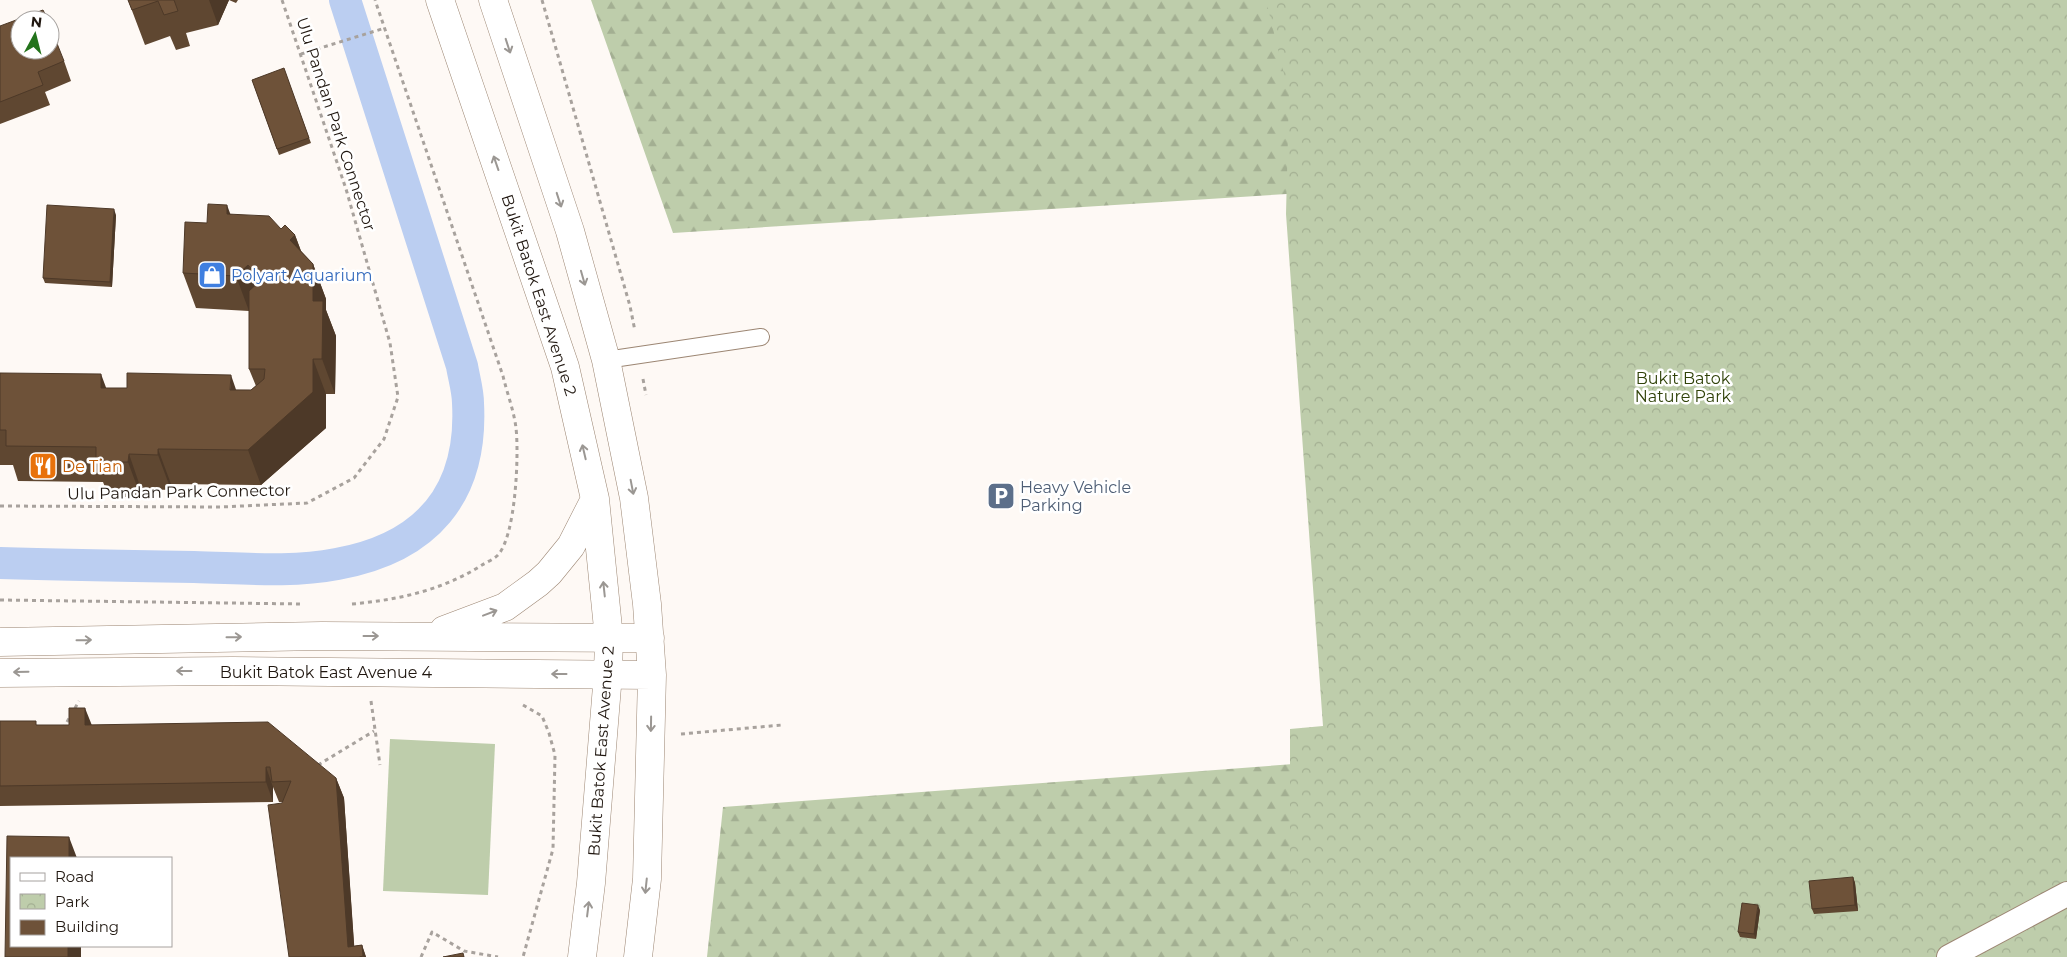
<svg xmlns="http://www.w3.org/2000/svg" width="2067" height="957" font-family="Montserrat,sans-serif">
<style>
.forest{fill:url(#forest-firs)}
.park{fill:url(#park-crowns)}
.pitch{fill:#becdab}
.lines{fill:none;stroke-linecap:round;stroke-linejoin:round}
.canal{stroke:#bbcef1;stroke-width:32}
.service-casing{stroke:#9c8673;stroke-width:18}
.pedestrian-casing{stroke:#9c8673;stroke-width:26}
.tertiary-casing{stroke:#9c8673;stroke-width:29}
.path{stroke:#a8a29d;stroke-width:3;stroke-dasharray:4 4;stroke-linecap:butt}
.service{stroke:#fff;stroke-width:16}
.pedestrian{stroke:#fff;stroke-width:24}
.tertiary{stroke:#fff;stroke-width:28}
.wall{fill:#5f4731}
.shaded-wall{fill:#4d3928}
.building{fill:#6e5239;stroke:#4d3928}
.oneway{stroke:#9b9793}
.labels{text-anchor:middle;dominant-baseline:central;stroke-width:5;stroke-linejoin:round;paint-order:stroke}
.street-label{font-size:16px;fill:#201710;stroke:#fff}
.shop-label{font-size:16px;fill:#366cbe;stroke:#fff;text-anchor:start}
.park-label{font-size:16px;fill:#304209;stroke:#fff}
.food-label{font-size:16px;fill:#c56008;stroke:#fff;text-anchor:start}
.service-label{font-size:16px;fill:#4e5e75;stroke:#fff;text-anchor:start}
</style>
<defs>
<pattern id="forest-firs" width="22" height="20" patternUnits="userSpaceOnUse" patternTransform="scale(1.25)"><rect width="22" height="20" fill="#becdab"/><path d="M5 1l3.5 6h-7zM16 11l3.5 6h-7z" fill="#a3af92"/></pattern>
<pattern id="park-crowns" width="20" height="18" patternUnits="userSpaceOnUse" patternTransform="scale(1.25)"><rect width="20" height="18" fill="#becdab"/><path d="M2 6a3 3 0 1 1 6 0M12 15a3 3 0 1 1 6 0" fill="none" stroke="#a3af92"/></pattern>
</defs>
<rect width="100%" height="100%" fill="#fef9f5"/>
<path class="forest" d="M591,0H2067L1795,957H707L723,807L1360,759L1303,193L673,233Z"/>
<path class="park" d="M1266,0H2067V957H1290V729L1323,726L1286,214L1289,95Z"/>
<path class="pitch" d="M390,739L495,744L488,895L383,891Z"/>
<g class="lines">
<path class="canal" d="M0,563C65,565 129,566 194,567C241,568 291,573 337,564C426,548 473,495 468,403C468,391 464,378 462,366L345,0"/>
<defs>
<path id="service" d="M606,360L761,337"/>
<path id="pedestrian" d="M1949,957L2067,894"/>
<path id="tertiary" d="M440,0L565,367L595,499L609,638L608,674L591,883L582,957
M493,0L570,231L606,360L634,498L647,604L652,675L647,879L638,957
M444,630L505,607L538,583L549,573L571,546L595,499
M0,642L322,636L650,638
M0,673L233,671L652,675"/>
</defs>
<use href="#service" class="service-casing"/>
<use href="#pedestrian" class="pedestrian-casing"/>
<use href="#tertiary" class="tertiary-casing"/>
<path class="path" d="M542,0L630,306L635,331
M301,54L385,28
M643,379L646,395
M0,506L220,507L307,503L354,478L384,439L398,397L390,343L346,189L282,0
M0,600L303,604
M352,604C398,600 443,590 482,565C487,562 494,559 498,555C516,535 519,454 516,428C514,411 507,393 503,376L375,0
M371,701L380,765
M523,705L542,716L549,733L555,755L553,849L523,957
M63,729L79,701
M681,734L782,725
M318,765L374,731
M421,957L432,932L464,951L498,957"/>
<use href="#service" class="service"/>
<use href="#pedestrian" class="pedestrian"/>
<use href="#tertiary" class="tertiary"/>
</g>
<path class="wall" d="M128,0H238L236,3L229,0L218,25L186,33L190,46L176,50L170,36L145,45Z
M0,26L64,61L71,81L45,92L50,105L0,124Z
M284,69L311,143L279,155L252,80Z
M230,214L281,229L295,235L301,251L313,264L326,299V310L336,336L335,394H326V428L261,485L171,484V490L141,489V497H109L103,482L18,481L13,465H0V373L106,388L251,390L256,386L249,369V311L196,308L183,273L207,223Z
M116,215L112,287L45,283L43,278Z
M0,721L38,725H92L336,778L344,798L354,946L362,945L366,957H289L283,802H279L273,787V802L0,806Z
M1853,877L1855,883L1858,911L1814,914L1812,909Z
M1760,910L1756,939L1740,937L1738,932Z"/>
<path class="shaded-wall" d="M209,0H229L218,25Z
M227,205L240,240L227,214Z
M114,209L116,215L112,287L110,282Z
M295,235L308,270L290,240Z
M313,264L326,299V310L336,336L335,394L322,359L313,301Z
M248,265L261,300L249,311L236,276Z
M313,359L326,394V428L261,485L248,450Z
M101,374L114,409L101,388Z
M231,375L243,410L230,390Z
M158,449L171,484V490L158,455Z
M129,454L141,489V497L128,462Z
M85,708L93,728L85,725Z
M266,767L273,787V802L266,782Z
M336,778L344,798L355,957L348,947Z
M69,837L77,858H69Z
M1853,877L1855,883L1858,911L1855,905Z
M1758,905L1760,910L1756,939L1754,934Z
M362,945L366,957H364L363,956Z
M68,946H81V957H68Z"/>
<path class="building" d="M128,0H174L178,11L164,15L158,1L132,10Z
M43,10L48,20H20V50H50V26L64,61L38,72L43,85L0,102V26Z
M284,68L309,138L277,149L252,80Z
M208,204L227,205V214L269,216L281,229L285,225L295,235L290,240L313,264V301H323L322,359H313V392L248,450L158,449V455L129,454L128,462H96V447L6,446V430H0V373L101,374V388H127V373L231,375L230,390H251L264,379L265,369H249V291L261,280L248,265L236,276L183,273L185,222L207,223Z
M47,205L114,209L110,282L43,278Z
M69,708H85V725L268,722L336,778L348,947L362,945L363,956L359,957H289L268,805L282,803L291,781L272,782L270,767H266V782L0,786V721H36V725H69Z
M7,836L69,837V858H11V946H68V957H5Z
M1853,877L1855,905L1812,909L1809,881Z
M1742,903L1758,905L1754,934L1738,932Z
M463,953L464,957H443Z"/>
<defs><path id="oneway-shaft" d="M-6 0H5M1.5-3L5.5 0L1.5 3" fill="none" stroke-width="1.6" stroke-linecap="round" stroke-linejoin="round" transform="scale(1.25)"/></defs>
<g class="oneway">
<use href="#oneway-shaft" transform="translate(508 46) rotate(72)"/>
<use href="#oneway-shaft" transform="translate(496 163) rotate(-109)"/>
<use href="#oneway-shaft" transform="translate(559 200) rotate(72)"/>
<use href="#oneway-shaft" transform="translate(583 278) rotate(74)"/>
<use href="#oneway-shaft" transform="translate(584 452) rotate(-103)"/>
<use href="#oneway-shaft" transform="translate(632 487) rotate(79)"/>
<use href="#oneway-shaft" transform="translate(604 589) rotate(-96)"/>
<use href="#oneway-shaft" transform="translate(490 613) rotate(-21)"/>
<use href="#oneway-shaft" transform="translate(371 636)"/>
<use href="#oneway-shaft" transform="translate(234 637) rotate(-1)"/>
<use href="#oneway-shaft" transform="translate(84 640) rotate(-1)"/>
<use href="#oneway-shaft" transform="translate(184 671) rotate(180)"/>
<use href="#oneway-shaft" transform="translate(21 672) rotate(179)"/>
<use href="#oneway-shaft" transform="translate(559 674) rotate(-180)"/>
<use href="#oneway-shaft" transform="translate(651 724) rotate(91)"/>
<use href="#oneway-shaft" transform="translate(646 886) rotate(96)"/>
<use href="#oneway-shaft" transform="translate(588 909) rotate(-83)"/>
</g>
<defs>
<symbol id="shop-square" viewBox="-11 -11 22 22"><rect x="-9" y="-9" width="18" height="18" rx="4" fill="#3f7fe0" stroke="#fff"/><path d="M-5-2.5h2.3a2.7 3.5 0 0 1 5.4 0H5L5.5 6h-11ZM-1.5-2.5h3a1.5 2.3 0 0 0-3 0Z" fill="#fff"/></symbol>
<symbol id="restaurant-square" viewBox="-11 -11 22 22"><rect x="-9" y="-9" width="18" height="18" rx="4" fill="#e8710a" stroke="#fff"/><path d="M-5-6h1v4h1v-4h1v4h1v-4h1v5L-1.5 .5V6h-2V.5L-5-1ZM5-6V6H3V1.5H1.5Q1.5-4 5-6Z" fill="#fff"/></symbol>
<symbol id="parking-square" viewBox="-11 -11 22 22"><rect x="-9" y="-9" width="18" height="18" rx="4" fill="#5c6f8a" stroke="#fff"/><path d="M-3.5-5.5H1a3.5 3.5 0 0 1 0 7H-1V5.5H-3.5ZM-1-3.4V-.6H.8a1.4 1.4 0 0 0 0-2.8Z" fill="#fff"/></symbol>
</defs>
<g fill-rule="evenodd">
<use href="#shop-square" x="196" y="259" width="32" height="32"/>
<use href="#restaurant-square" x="27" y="450" width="32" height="32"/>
<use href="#parking-square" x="985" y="480" width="32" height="32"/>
</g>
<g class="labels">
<g class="street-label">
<text transform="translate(336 124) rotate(72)">Ulu Pandan Park Connector</text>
<text transform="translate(539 295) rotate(72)">Bukit Batok East Avenue 2</text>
<text transform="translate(179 492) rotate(-1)">Ulu Pandan Park Connector</text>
<text x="326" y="672">Bukit Batok East Avenue 4</text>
<text transform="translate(601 751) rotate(-86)">Bukit Batok East Avenue 2</text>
</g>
<g class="shop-label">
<text x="231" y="275">Polyart Aquarium</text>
</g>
<g class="park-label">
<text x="1683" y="378">Bukit Batok<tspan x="1683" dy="18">Nature Park</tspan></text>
</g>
<g class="food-label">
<text x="62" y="466">De Tian</text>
</g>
<g class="service-label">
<text x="1020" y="487">Heavy Vehicle<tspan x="1020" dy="18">Parking</tspan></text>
</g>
</g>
<rect x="10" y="857" width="162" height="90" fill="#ffffff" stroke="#a6a29f"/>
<rect x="20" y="873" width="25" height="8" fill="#ffffff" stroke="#a6a29f"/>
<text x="55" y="882" font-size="15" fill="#201710">Road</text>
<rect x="20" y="894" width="25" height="15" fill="url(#park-crowns)" stroke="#a6a29f"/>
<text x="55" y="907" font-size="15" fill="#201710">Park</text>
<rect x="20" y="920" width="25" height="15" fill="#6e5239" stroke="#a6a29f"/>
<text x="55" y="932" font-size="15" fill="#201710">Building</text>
<g transform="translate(35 35) rotate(7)"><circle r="24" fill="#ffffff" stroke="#a6a29f"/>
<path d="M0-4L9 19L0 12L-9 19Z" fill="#23731b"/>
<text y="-8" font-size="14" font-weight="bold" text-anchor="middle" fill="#201710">N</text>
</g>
</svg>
